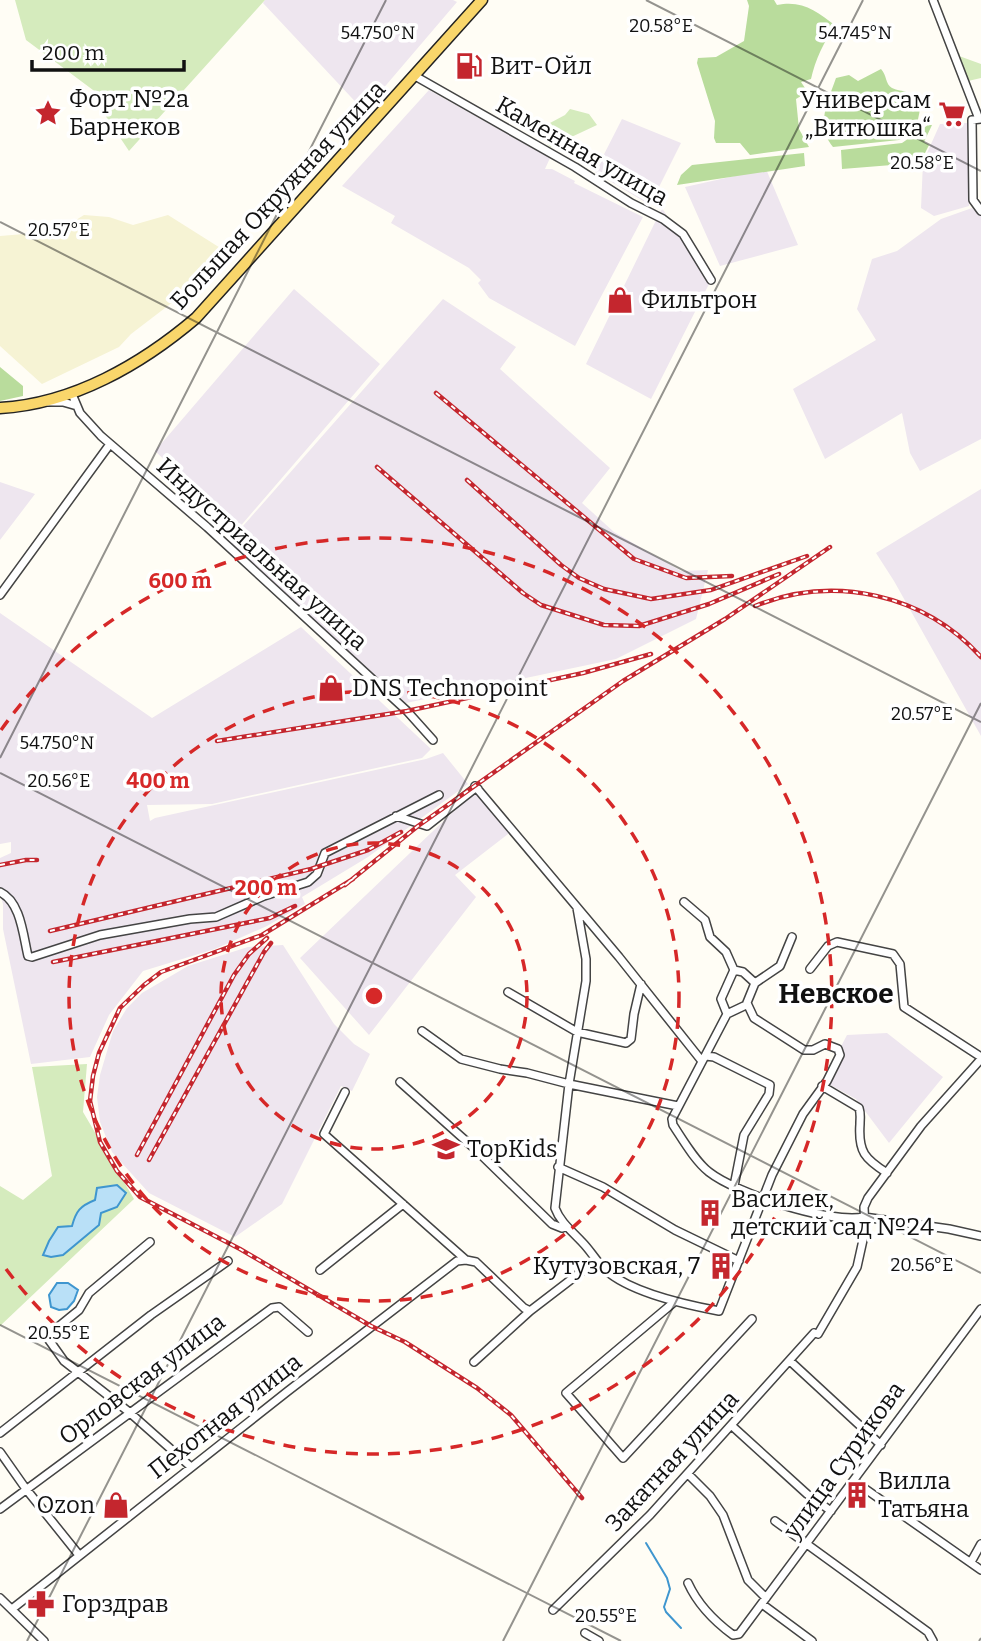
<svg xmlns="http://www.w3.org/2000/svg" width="981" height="1641" font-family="Bitter,serif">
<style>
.industrial{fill:#eee6ef}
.farmland{fill:#f6f3d4}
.green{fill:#d5ebbd}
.forest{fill:#b9dc9c}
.water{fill:#b9e0f7;stroke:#3f96cf;stroke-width:2}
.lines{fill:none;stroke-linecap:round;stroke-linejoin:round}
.stream{stroke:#3f96cf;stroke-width:2}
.minor-casing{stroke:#444;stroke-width:10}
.major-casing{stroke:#222;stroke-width:13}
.minor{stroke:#fff;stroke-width:7}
.major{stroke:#f9d66b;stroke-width:10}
.rail-casing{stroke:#c4262e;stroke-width:4.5}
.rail{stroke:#fff;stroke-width:2;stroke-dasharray:5;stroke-linecap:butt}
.ticks{fill:none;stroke:#111;stroke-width:2;stroke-opacity:0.45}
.ring{fill:none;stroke:#d62828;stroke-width:3.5;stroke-dasharray:12 9}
.labels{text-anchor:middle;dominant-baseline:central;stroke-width:7;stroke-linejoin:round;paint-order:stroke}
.poi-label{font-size:24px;fill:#111;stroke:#fff;text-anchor:start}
.street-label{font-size:24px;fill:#111;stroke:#fff}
.quarter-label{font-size:28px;font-weight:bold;fill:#111;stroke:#fff}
.ticks-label{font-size:18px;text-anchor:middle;fill:#111;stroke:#fff;stroke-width:7;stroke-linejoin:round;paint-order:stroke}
.centre{fill:#d62828;stroke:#fff;stroke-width:3.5}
.ring-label{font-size:21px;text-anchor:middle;font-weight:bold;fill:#d62828;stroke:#fff;stroke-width:7;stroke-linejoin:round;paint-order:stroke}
</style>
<rect width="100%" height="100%" fill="#fffdf5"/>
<path class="industrial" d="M265,0H453L457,2L364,111L263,3Z
M429,90L550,158L545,169H552L575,181L574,183L643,217L575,346L489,298L478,283L481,280L469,268L391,223L395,216L342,186Z
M622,119L681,143L650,205L595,172Z
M967,123L969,206L934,216L921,208L923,162L940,124Z
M766,169L798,245L720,266L685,187Z
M662,208L710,282L651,399L586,364Z
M972,208L981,216V439L920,471L910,453L902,413L825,459L793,389L876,340L857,309L872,259L897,251L941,219Z
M294,289L380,364L238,529L155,451Z
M443,299L516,347L500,369L610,468L582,503L614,532L681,571L708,570L696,619L616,659L406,703L229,542Z
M0,482L35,494L0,540Z
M981,489V736L894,581L876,553Z
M0,613L152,718L301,627L431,749L422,758L212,804L147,805L150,821L155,818L426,759L443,753L468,784L368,857L302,897L305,904L267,926L215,949L143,971L109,1015L90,1057L31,1064L3,929V904L0,894V858L11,853V842L0,844Z
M476,790L512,831L455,875L476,897L369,1035L300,958Z
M283,945L334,1024L354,1044L370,1054L352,1091L341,1086L282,1204L235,1237L149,1193L112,1152L100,1122L97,1097L100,1075L113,1031L127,1008L142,993L188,966L248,947Z
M887,1033L943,1077L889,1143L856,1099L823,1081L847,1035Z"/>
<path class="farmland" d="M84,215L109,217L133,225L168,215L233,256L131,334L119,347L42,384L0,346V236L24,234L37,238L52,235Z"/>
<path class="green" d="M15,0H265L129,151L101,109L97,93L26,40Z
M960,53L959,56L981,64V78L968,81L957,55Z
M570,109L589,114L597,125L550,147L542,138L550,123L565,115Z
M87,1064L83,1112L134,1199L0,1326V1186L23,1200L52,1176L32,1067Z"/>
<path class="forest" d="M747,0H774L777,5C803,0 816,11 836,26C824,40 815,61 811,79L801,82L805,88L801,96L796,99L799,129L809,147L750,155L740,143H716L714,138L715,121L697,63L698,58L716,57L744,41L749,6Z
M881,69C887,75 885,84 892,88C902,93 914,89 919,103C922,113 915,121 918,131L899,140L833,147C815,126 828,101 836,78L849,75L858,81Z
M928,125H932L924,142L929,145L925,153L917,163L842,169L841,150L902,143Z
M804,153L805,166L677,185L681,175L692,165Z
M0,367L23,386V396L0,401Z"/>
<path class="water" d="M117,1185L126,1193L117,1207L101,1213L99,1225L63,1255L51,1257L43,1255L49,1241L58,1227L72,1226C76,1211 80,1206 95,1200L97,1188Z
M57,1283H68L78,1290L74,1301L67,1309L59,1310L51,1307L49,1295Z"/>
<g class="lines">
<path class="stream" d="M646,1543L667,1578L670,1589L664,1607L666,1612L681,1628"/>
<defs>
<path id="minor" d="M933,0L979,119
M415,76L575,167L631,203L663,219L683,234L711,280
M981,119L972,120L973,200L981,211
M72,394L80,413L101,436L207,527L407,711L433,740
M48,402H63L77,406
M0,595L110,444
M475,786L619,957L701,1060
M396,816L427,826L474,789H478
M0,892C21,902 23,935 28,956L32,957L100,935L190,919L216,917L264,896L308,882L317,874L325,853L439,795
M684,902L705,920L710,937L726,952L734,970L721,999L727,1014L672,1119L673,1125C683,1140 695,1161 709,1172C737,1194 830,1224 864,1217L949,1229L981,1236
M577,908L586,959V981L569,1084L555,1208C560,1222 573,1232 582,1242C589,1249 593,1256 599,1263C620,1291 687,1305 719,1311L772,1175L803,1114L827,1081L840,1055L838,1049L825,1044L813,1050H804L754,1018L747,1003
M810,969L828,946L837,942L893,954L900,964L904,1007L981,1057
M734,970L743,972L755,983L780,966L792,937
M508,992L577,1032L626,1043L631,1039L634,1014L641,984
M727,1014L746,1005L755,983
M422,1031L461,1059L500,1069L527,1073L569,1084L678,1106
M706,1056L714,1057L770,1085L769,1094L744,1135L734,1186
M400,1082L475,1149L552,1224L562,1228L566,1226
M822,1086L859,1108C861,1114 860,1117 860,1124C858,1152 865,1159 887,1173
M345,1092L324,1134L466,1260L476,1262L524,1308L530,1311
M558,1167L603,1187L675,1230L739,1261
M150,1242L89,1293L79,1310L52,1332L49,1340L64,1361L129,1412L191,1467
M320,1270L403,1204
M673,1303L566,1393L623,1458L752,1319
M818,1334L857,1267L865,1231L864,1207L868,1198L921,1126L981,1059
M790,1361L881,1445
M474,1362L530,1311L590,1265L598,1263
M731,1425L807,1494L831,1511
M0,1433L151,1315L228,1261
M0,1452L26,1489L79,1555
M688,1474L710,1496L723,1515L748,1580L766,1598
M854,1481L981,1570
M0,1509L272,1308L279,1307L308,1332
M775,1521L928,1632L933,1641
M971,1562L981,1544
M688,1583C698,1605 714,1621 733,1635L739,1634L981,1309
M0,1598L44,1641
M762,1604L812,1641
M12,1609L288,1391L457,1261L466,1260
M553,1610L650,1515L814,1333
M585,1633L599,1641"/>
<path id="major" d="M0,408C73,404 142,364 196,318L482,0"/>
</defs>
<use href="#minor" class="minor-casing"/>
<use href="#major" class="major-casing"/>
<use href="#minor" class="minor"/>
<use href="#major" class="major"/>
<defs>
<path id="rail" d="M436,393L634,559L686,578L732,576
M377,467L523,593L541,605L604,625L639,626L709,604L779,574
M467,480L561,565L579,578L604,589L623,593L651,599L711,590L807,556
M755,606C834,574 924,594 981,657
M217,741L407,711L583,673L651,654
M0,865L26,860H37
M353,879L262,935L161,972L144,985L120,1008L99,1053L93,1076L90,1101L100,1142L117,1171L140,1197L240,1249L371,1326L405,1342L477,1388L511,1415L582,1498
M345,885L418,826L623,681L725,619L830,547
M50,931L311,869L368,850L401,832
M53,962L270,918L295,906
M137,1155L234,975L249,954L267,938
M149,1160L264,952L271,943"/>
</defs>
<use href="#rail" class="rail-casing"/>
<use href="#rail" class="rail"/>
</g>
<path class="ticks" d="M646,0L981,171M0,222L981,722M0,758L386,0M0,773L981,1273M0,1325L621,1641M27,1641L863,0M503,1641L981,703M979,1641L981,1638"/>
<g class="ring">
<circle cx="374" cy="996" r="153"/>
<circle cx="374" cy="996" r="305"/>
<path d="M1 730A458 458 0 1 1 1 1262"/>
</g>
<defs>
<symbol id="fuel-bare" viewBox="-9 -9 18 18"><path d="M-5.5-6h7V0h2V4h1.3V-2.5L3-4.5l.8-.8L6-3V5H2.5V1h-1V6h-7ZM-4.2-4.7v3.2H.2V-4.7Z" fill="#c4262e" stroke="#fff" stroke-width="2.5" paint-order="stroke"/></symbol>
<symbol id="sight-bare" viewBox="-9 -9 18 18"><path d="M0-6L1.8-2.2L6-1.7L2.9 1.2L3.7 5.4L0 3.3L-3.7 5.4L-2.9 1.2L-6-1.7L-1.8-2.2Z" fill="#c4262e" stroke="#fff" stroke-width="2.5" paint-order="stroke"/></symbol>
<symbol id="supermarket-bare" viewBox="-9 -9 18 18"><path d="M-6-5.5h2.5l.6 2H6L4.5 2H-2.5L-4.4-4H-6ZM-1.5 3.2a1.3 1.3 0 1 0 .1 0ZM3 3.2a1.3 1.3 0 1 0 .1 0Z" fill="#c4262e" stroke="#fff" stroke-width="2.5" paint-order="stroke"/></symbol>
<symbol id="shop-bare" viewBox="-9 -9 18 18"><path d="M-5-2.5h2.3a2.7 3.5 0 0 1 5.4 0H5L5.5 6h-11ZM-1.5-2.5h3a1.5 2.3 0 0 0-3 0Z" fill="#c4262e" stroke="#fff" stroke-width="2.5" paint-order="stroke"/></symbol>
<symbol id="school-bare" viewBox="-9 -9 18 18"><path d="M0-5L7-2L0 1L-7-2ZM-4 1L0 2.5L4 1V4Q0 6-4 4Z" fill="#c4262e" stroke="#fff" stroke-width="2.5" paint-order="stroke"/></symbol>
<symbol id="building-bare" viewBox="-9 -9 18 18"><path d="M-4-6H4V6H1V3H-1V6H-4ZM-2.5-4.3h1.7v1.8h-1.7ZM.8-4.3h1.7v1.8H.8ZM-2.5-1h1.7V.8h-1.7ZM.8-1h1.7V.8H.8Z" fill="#c4262e" stroke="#fff" stroke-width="2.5" paint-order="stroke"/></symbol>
<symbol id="pharmacy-bare" viewBox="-9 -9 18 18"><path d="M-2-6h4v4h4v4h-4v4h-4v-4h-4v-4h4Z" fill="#c4262e" stroke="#fff" stroke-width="2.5" paint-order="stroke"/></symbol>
</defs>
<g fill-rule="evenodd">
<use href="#fuel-bare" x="450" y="47" width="38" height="38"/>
<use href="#sight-bare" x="29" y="94" width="38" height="38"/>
<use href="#supermarket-bare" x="933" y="95" width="38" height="38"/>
<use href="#shop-bare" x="601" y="281" width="38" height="38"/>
<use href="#shop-bare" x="312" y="669" width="38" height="38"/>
<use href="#school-bare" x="427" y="1130" width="38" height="38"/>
<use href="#building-bare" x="691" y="1194" width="38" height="38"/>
<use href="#building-bare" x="702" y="1247" width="38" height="38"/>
<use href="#building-bare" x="838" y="1476" width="38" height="38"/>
<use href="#shop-bare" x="97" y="1486" width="38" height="38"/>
<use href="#pharmacy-bare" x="22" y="1585" width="38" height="38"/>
</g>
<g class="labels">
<g class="poi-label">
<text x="490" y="66">Вит-Ойл</text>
<text x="69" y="99">Форт №2а<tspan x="69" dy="28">Барнеков</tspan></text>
<text x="931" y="100" text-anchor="end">Универсам<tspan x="931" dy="28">„Витюшка“</tspan></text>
<text x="641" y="300">Фильтрон</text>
<text x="352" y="688">DNS Technopoint</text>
<text x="467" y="1149">TopKids</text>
<text x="731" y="1199">Василек,<tspan x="731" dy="28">детский сад №24</tspan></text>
<text x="700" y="1266" text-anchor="end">Кутузовская, 7</text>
<text x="878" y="1481">Вилла<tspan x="878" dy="28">Татьяна</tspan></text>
<text x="95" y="1505" text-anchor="end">Ozon</text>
<text x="62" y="1604">Горздрав</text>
</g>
<g class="street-label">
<text transform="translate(582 151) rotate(30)">Каменная улица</text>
<text transform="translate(278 195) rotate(-47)">Большая Окружная улица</text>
<text transform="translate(262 554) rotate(42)">Индустриальная улица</text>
<text transform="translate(142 1379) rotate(-37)">Орловская улица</text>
<text transform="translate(225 1416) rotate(-38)">Пехотная улица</text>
<text transform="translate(844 1460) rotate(-54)">улица Сурикова</text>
<text transform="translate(672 1461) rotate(-47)">Закатная улица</text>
</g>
<g class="quarter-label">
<text x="836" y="993">Невское</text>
</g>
</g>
<g class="ticks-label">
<text x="661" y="32">20.58°E</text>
<text x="378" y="39">54.750°N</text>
<text x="855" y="39">54.745°N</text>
<text x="922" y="169">20.58°E</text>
<text x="59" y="236">20.57°E</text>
<text x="922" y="720">20.57°E</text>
<text x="57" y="749">54.750°N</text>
<text x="59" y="787">20.56°E</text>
<text x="922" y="1271">20.56°E</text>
<text x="59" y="1339">20.55°E</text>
<text x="606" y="1622">20.55°E</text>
</g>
<circle cx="374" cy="996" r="10" class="centre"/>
<g class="ring-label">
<text x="180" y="588">600 m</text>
<text x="158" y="788">400 m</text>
<text x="266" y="895">200 m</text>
</g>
<path d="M32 60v10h152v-10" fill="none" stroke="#111111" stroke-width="3.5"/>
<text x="42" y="60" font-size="21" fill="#111111" stroke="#ffffff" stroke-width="5" paint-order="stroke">200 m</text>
</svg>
